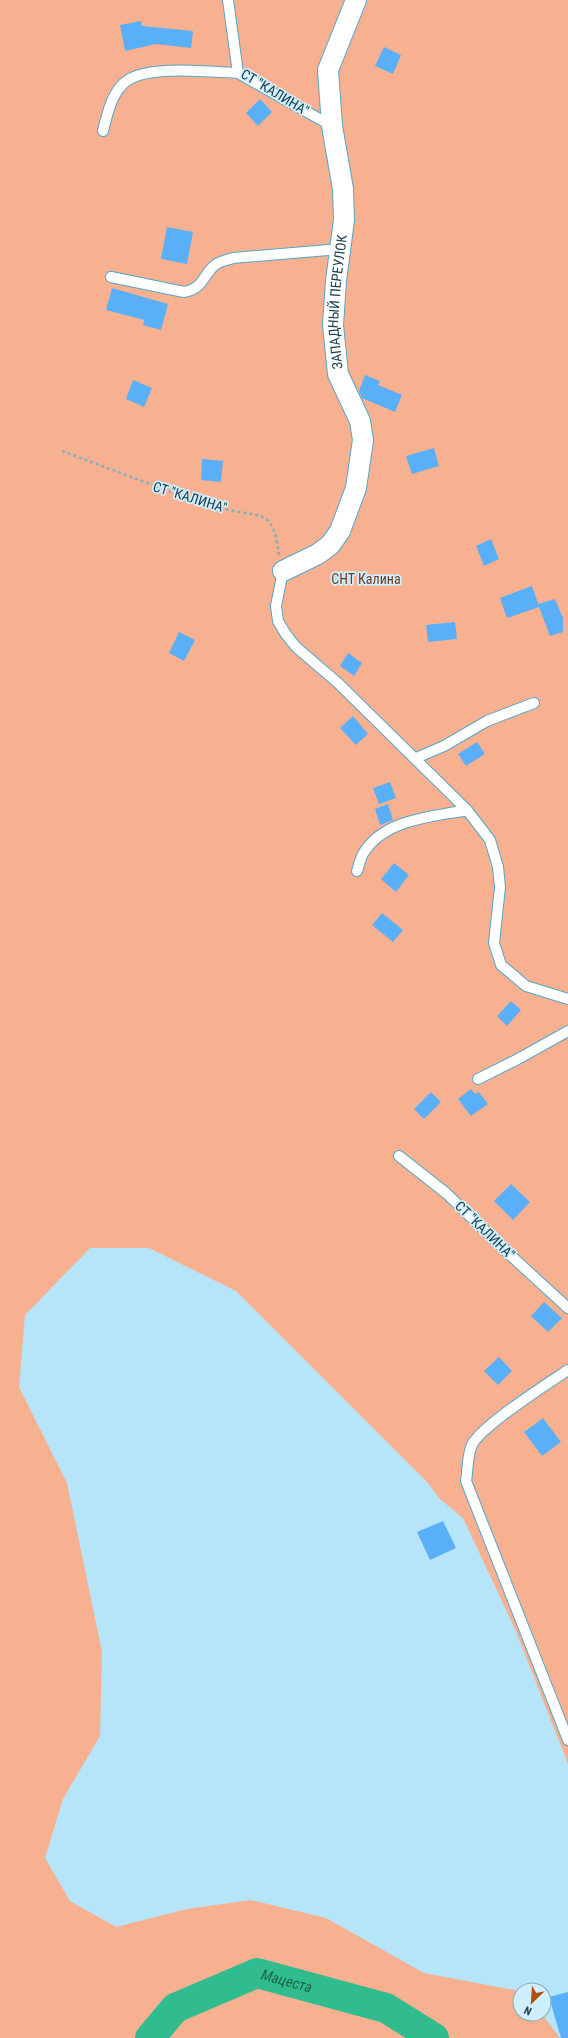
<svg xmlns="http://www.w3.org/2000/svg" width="568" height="2038" font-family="'Roboto Condensed',sans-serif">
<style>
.green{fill:#f7b190}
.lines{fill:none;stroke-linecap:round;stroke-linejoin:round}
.river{stroke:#31bc8f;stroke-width:30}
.building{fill:#5ab0f8}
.lane-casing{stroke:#54a6c7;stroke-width:12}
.street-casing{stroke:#54a6c7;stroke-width:22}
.path{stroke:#84afc1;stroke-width:2.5;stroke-dasharray:3 3;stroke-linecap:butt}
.lane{stroke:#fff;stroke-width:10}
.street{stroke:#fff;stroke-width:20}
.labels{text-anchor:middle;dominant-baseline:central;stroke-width:3.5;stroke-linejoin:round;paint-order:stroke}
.street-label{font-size:14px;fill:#1d404e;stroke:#d0effd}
.park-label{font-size:14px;fill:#6c3a22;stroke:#d0effd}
.water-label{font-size:15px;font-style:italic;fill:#1d624a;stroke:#d0effd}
</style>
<rect width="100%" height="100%" fill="#b6e4f9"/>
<path class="green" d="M0,0H568V1764L515,1629L463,1518L440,1499L427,1482L236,1291L149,1248H90L25,1315L19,1387L67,1483L102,1652L100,1736L63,1799L45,1858L70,1901L116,1927L187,1909L251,1900L326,1918L424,1973L520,1991V2014H542L560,2038H0Z"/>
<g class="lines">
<path class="river" id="s1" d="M150,2038L175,2008L257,1973L386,2008L434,2038"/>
</g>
<path class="building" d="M141,21L142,26L193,31L191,48L156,44L125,51L120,25Z
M384,47L401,55L393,74L375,66Z
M260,99L272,112L258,126L246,113Z
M167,227L193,232L187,264L161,259Z
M112,288L168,304L161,330L143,325L144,320L106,310Z
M365,375L380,381L378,385L402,395L395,412L362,398L359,391Z
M133,380L152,388L144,407L126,399Z
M434,448L439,466L412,474L406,456Z
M202,459L223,461L221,482L201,480Z
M491,539L499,559L484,566L476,546Z
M532,586L539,606L538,604L555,599L563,618V632L550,636L539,607L507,618L500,598Z
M455,622L457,639L428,642L426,625Z
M179,632L195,640L184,661L169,653Z
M348,653L362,663L354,676L340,666Z
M353,716L368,734L356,745L340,728Z
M477,742L485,754L466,766L458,754Z
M390,782L396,798L379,804L373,788Z
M388,804L393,820L380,825L375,809Z
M394,863L409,875L396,892L381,879Z
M382,913L403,930L393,942L372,925Z
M511,1001L521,1010L507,1026L497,1016Z
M471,1089L475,1094L479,1092L488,1104L471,1116L458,1099Z
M431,1092L441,1102L424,1119L414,1109Z
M511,1184L530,1202L513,1220L494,1201Z
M544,1302L562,1318L548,1332L531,1316Z
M499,1357L512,1371L498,1385L484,1371Z
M543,1418L561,1442L542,1456L524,1432Z
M443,1521L456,1548L430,1560L417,1532Z
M568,1992V2038H561L549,1997Z"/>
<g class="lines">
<defs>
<path id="lane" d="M228,0L238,73L332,126
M103,131C107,115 112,90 128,80C150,65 211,72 238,73
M111,277L184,292C204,288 202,276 215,265C220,261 227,260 233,258L340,249
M283,571L276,606L278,621L285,633L296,647L338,683L467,810L490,840L498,867L500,887L494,943L501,965L526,986L568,999
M416,758L444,746L487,721L534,703
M357,871C359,866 360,859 363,854C383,819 432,817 467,810
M478,1079L518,1059L568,1031
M399,1156L446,1193L509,1254L568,1308
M568,1370C547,1384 481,1426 472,1445C467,1455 468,1470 466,1481L568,1740"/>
<g id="street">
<path id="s2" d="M283,571L318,554L330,545L340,531L356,488L363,440L360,421L338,374L333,325L336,281L344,220L343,189L332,126L328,70L356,0"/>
</g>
</defs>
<use href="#lane" class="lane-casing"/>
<use href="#street" class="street-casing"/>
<path class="path" d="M62,451L209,506L261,516C276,523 276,539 279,555"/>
<use href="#lane" class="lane"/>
<use href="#street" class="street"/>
</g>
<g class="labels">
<g class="street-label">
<text transform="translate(275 92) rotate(31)">СТ "КАЛИНА"</text>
<text stroke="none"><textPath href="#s2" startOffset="309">ЗАПАДНЫЙ ПЕРЕУЛОК</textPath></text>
<text transform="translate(190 497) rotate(17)">СТ "КАЛИНА"</text>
<text transform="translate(485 1230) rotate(44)">СТ "КАЛИНА"</text>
</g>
<g class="park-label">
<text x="366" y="579">СНТ Калина</text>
</g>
<g class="water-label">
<text stroke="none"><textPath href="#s1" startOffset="159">Мацеста</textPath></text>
</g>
</g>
<g transform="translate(532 2002) rotate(205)"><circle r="19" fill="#d0effd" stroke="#88a9b7"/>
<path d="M0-3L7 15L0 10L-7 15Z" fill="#b04e11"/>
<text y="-6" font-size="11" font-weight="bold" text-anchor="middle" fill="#1d404e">N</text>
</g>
</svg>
